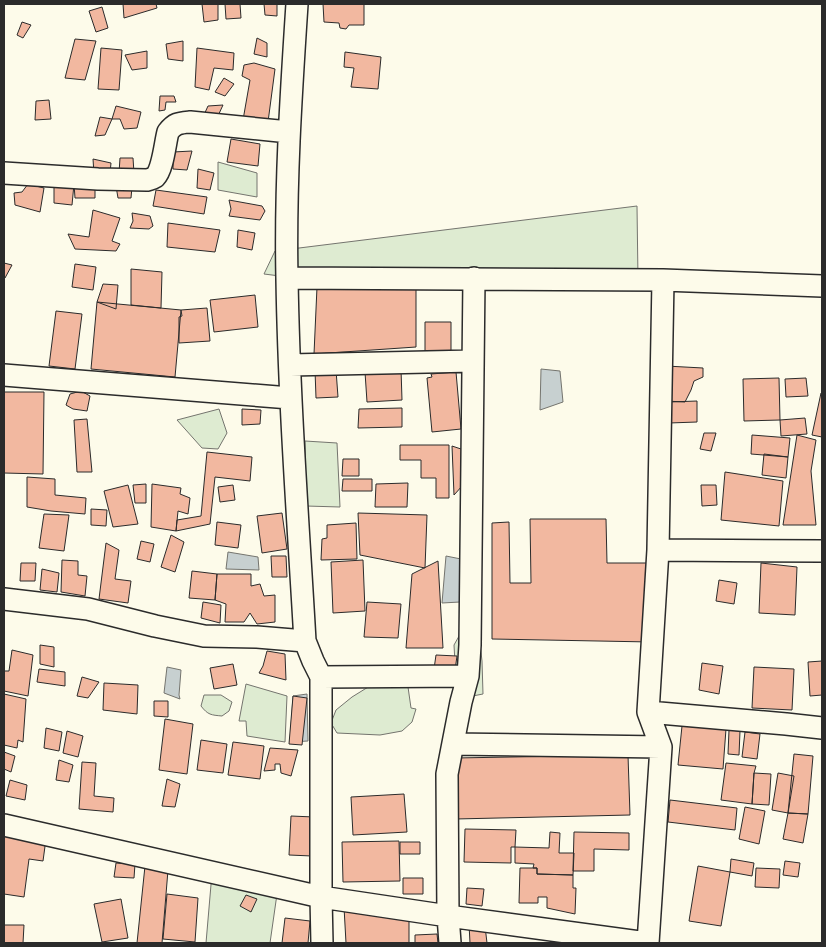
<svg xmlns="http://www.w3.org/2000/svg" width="826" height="947" font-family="'Roboto Condensed',sans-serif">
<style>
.green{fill:#deebd1;stroke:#74746e}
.water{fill:#c7d0d0;stroke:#74746e}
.building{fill:#f2b8a0;stroke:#2b2b2b}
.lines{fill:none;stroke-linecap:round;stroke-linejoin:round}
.minor-casing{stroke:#2b2b2b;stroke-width:24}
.minor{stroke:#fdfbea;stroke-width:21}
</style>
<rect width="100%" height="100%" fill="#fdfbea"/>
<path class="green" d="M218,162L257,173V197L218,190Z
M637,206L638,279H304L264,274L275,251Z
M219,409L227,433L218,449L202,448L177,420Z
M305,441L337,443L340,507L306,506Z
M478,626L482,661L483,694L457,699L454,645L463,629Z
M390,678L408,687L411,708L416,709L412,722L402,731L380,735L337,733L331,723L336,710L352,697L373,684Z
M246,684L287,696L285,742L247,736L246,721H239Z
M204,695H221L232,702L229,711L222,716C211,715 208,715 201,706Z
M212,873L278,887L270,943H206Z"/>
<path class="water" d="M541,369L560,371L563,402L540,410Z
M228,552L258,557L259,570L226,569Z
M446,556L461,559L460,602L442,603Z
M167,667L181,670L179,695L180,699L164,693Z
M307,694L308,741L290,742L293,696Z"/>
<path class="building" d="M123,4H156L157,8L124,18Z
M202,4H218V20L204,22Z
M225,4H240L241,18L226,19Z
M264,4H277V16L265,15Z
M323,4H364V25H349L346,29L340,28L339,23L324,22Z
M102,7L108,28L96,32L89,11Z
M22,22L31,25L23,38L17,35Z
M257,38L267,43V57L254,54Z
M75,39L96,41L85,80L65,78Z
M183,41V61L168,59L166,44Z
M101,48L122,50L119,90L98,89Z
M197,48L234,53L233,70L214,68L209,90L195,87Z
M147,51V68L132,70L125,55Z
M345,52L381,57L378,89L351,87L354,68L344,67Z
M254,63L275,69L268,122L243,120L250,80L242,76L244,65Z
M224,78L234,84L225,96L215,92Z
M160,96H174L176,102H166L165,110L159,111Z
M49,100L51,119L35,120L36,101Z
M223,105L217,118L203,117L208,106Z
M116,106L141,112L137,128L124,129L120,119H112Z
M100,117L112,119L105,135L95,136Z
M231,139L260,144L258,166L227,162Z
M192,151L187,170L173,169V152Z
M120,158H133L134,173H119Z
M93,159L111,163L110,173L94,174Z
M198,169L214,173L210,190L197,188Z
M28,184L44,188L40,212L15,205L14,193L22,192Z
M54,184H74L72,205L54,203Z
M74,184L95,185V198H75Z
M116,186L132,187L131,198H118Z
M156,190L207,197L204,214L153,206Z
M229,200L262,206L265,211L260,220L229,216L231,209Z
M93,210L120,218L112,241L120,244L116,251L75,249L68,234L89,237Z
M132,213L150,216L153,226L149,229L130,228L133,221Z
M168,223L220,230L215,252L167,247Z
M238,230L255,233L252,250L237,247Z
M4,263L12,265L5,278H4Z
M75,264L96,267L93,290L72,287Z
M131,269L162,272L161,308L131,305Z
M103,284L118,285L116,309L97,302Z
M317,287L416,289V347L314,354Z
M255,295L258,327L214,332L210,300Z
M97,302L181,310L175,377L91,369Z
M207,308L210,341L179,343V317L182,316L181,310Z
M56,311L82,314L75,369L49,366Z
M425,322H451V351H425Z
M666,366L703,368V377L694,381L691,390L685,402L665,401Z
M401,369L402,400L367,402L365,372Z
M315,370H336L338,397L316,398Z
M456,372L461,429L432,432L427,378L432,377L431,374Z
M779,378L780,420L744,421L743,379Z
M806,378L808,396L786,397L785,379Z
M81,391L90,396L87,411L73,409L66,405L70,394Z
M4,392H44L43,474L4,473Z
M821,393H822V437L812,435Z
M697,401V422L669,423V402Z
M402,408V427L358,428L359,409Z
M242,409L261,410L260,424L242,425Z
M805,418L807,434L781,436L780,420Z
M87,419L92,472H77L74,420Z
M704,433H716L711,451L700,449Z
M752,435L790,438L788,457L751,454Z
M797,435L816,440L811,471L816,525H783Z
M400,445H449V498H436V478H421V460H400Z
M452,446L467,451L463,485L454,495Z
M207,452L252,457L250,481L215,477L210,524L176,531L177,520L201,516Z
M764,454L788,457L786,478L762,475Z
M343,459H359V476H342Z
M725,472L783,481L779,526L721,520Z
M27,477L55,479V495L86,498L85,514L51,511L27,507Z
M343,479H372V491H342Z
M407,483H408L407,507H375L376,484Z
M146,484V503H135L133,485Z
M152,484L181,488L180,494L190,498L188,514L178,511L176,531L151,527Z
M128,485L138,524L113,527L104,491Z
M233,485L235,500L220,502L218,487Z
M701,485H716L717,505L702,506Z
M91,509L107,510L106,526L91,525Z
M282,513L287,549L262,553L257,516Z
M358,513L427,515L425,568L360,555Z
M44,514L69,515L64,551L39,548Z
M530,519H606L607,563H651V642L492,639V523L509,522L510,583H531Z
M217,522L241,525L238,548L215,545Z
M356,523L357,559L321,560L322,539L327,538V525Z
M171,535L184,542L175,572L161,567Z
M141,541L154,544L150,562L137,559Z
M106,543L119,550L115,579L131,581L128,603L99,599Z
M271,556H286L287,577H272Z
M62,560L78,561V575L87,576L85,596L61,592Z
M363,560L365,611L333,613L331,562Z
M438,561L443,648H406L412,574Z
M21,563H36L35,581H20Z
M761,563L797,567L795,615L759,613Z
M42,569L59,573L57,592L40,590Z
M192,571L217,574L215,600L189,598Z
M217,574H251V586L260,584L264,596L275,595V622L257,624L250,613L244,622H225L226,604L215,600Z
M719,580L737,583L734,604L716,601Z
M203,602L221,605L220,623L201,618Z
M367,602L401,604L398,638L364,637Z
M40,645L54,647V667L40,664Z
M12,650L33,655L28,696L4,691V671H9Z
M267,651L285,654L286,680L259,673L263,666Z
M436,655L457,656L455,670L434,669Z
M822,661V695L810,696L808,662Z
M702,663L723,666L719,694L699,690Z
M233,664L237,685L214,689L210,668Z
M754,667L794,669L792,710L752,708Z
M39,669L65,672V686L37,682Z
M82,677L99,682L88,698L77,696Z
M104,683L138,685L137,714L103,710Z
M4,694L26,699L23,742L18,740L17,748L4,745Z
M293,696L307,698L302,745L289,744Z
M154,701H168V717L154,716Z
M165,719L193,724L187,774L159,770Z
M682,726L726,729L723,769L678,765Z
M46,728L62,732L59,751L44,748Z
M729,730L740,731L739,755L728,754Z
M67,731L83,736L78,757L63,753Z
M745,732L760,734L757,759L742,757Z
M201,740L227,744L223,773L197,770Z
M233,742L264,746L260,779L228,775Z
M270,748L298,750L291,776L281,773L280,764H275V770L264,771Z
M4,752L15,756L11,772L4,769Z
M794,754L813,756L808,814L788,813Z
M628,755L630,815L455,819L454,758Z
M59,760L73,765L69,782L56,780Z
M82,762L96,763L94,796L114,798L113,812L79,809Z
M726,763L756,766L754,773L752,804L721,800Z
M754,773L771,774L769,805L752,804Z
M778,773L794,776L788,813L772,810Z
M167,779L180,784L175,807L162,806Z
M10,780L27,785L25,800L6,796Z
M404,794L407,832L353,835L351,797Z
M670,800L737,808L735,830L668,822Z
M745,807L765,811L759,844L739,839Z
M788,813L808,814L803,843L783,839Z
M291,816L314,817L312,856L289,855Z
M465,829L516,830L515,847H511V863L464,862Z
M4,832L46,839L43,861L29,859L24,897L4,894Z
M550,832L560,833L559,853H574L573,875L537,874V868H533L534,864L515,863V847L549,848Z
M574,832L629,833V850L594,849V871H573Z
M399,841L400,881L343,882L342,842Z
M400,842H420V854H400Z
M731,859L754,863L752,876L730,872Z
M785,861L800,863L798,877L783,875Z
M116,863L135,864L134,878L114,877Z
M145,866L168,870L162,943H137Z
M698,866L730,872L721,926L689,921Z
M520,868H537V874L573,875V888H576L575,914L547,908V897H538V903H519Z
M756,868L780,869L779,888L755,887Z
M403,878H423V894H403Z
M467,888L484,889L482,906L466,904Z
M167,894L198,898L195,942L163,939Z
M246,895L257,899L251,912L240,906Z
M121,899L128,938L102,942L94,904Z
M344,907L409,918V943H346Z
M285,918L310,921L308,943H282Z
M469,924L485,926L487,943H470Z
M4,925H24L23,943H4Z
M437,934L438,943H415V935Z"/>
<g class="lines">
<defs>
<path id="minor" d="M297,4C291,95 285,187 287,279C289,400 298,520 305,641L313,661L321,677V897L322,943
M4,173L98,179L147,180C150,179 152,179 155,177C163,169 165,143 168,132C175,123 179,123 190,122L289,132
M287,278L663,280L822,286
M290,365L473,361
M4,375L290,398
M658,550L822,551
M4,599L88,609L155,626L204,636L257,637L305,641
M321,677L468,676
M648,712L786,724L822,728
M453,744L661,747
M4,825L321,897L448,916L647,943
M450,943L448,916L447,774L461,702L468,676L470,645L474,278
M648,943L661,747L648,712L658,550L663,280"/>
</defs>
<use href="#minor" class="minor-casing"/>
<use href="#minor" class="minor"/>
</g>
<rect width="826" height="947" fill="none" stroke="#2b2b2b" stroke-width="10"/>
</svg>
